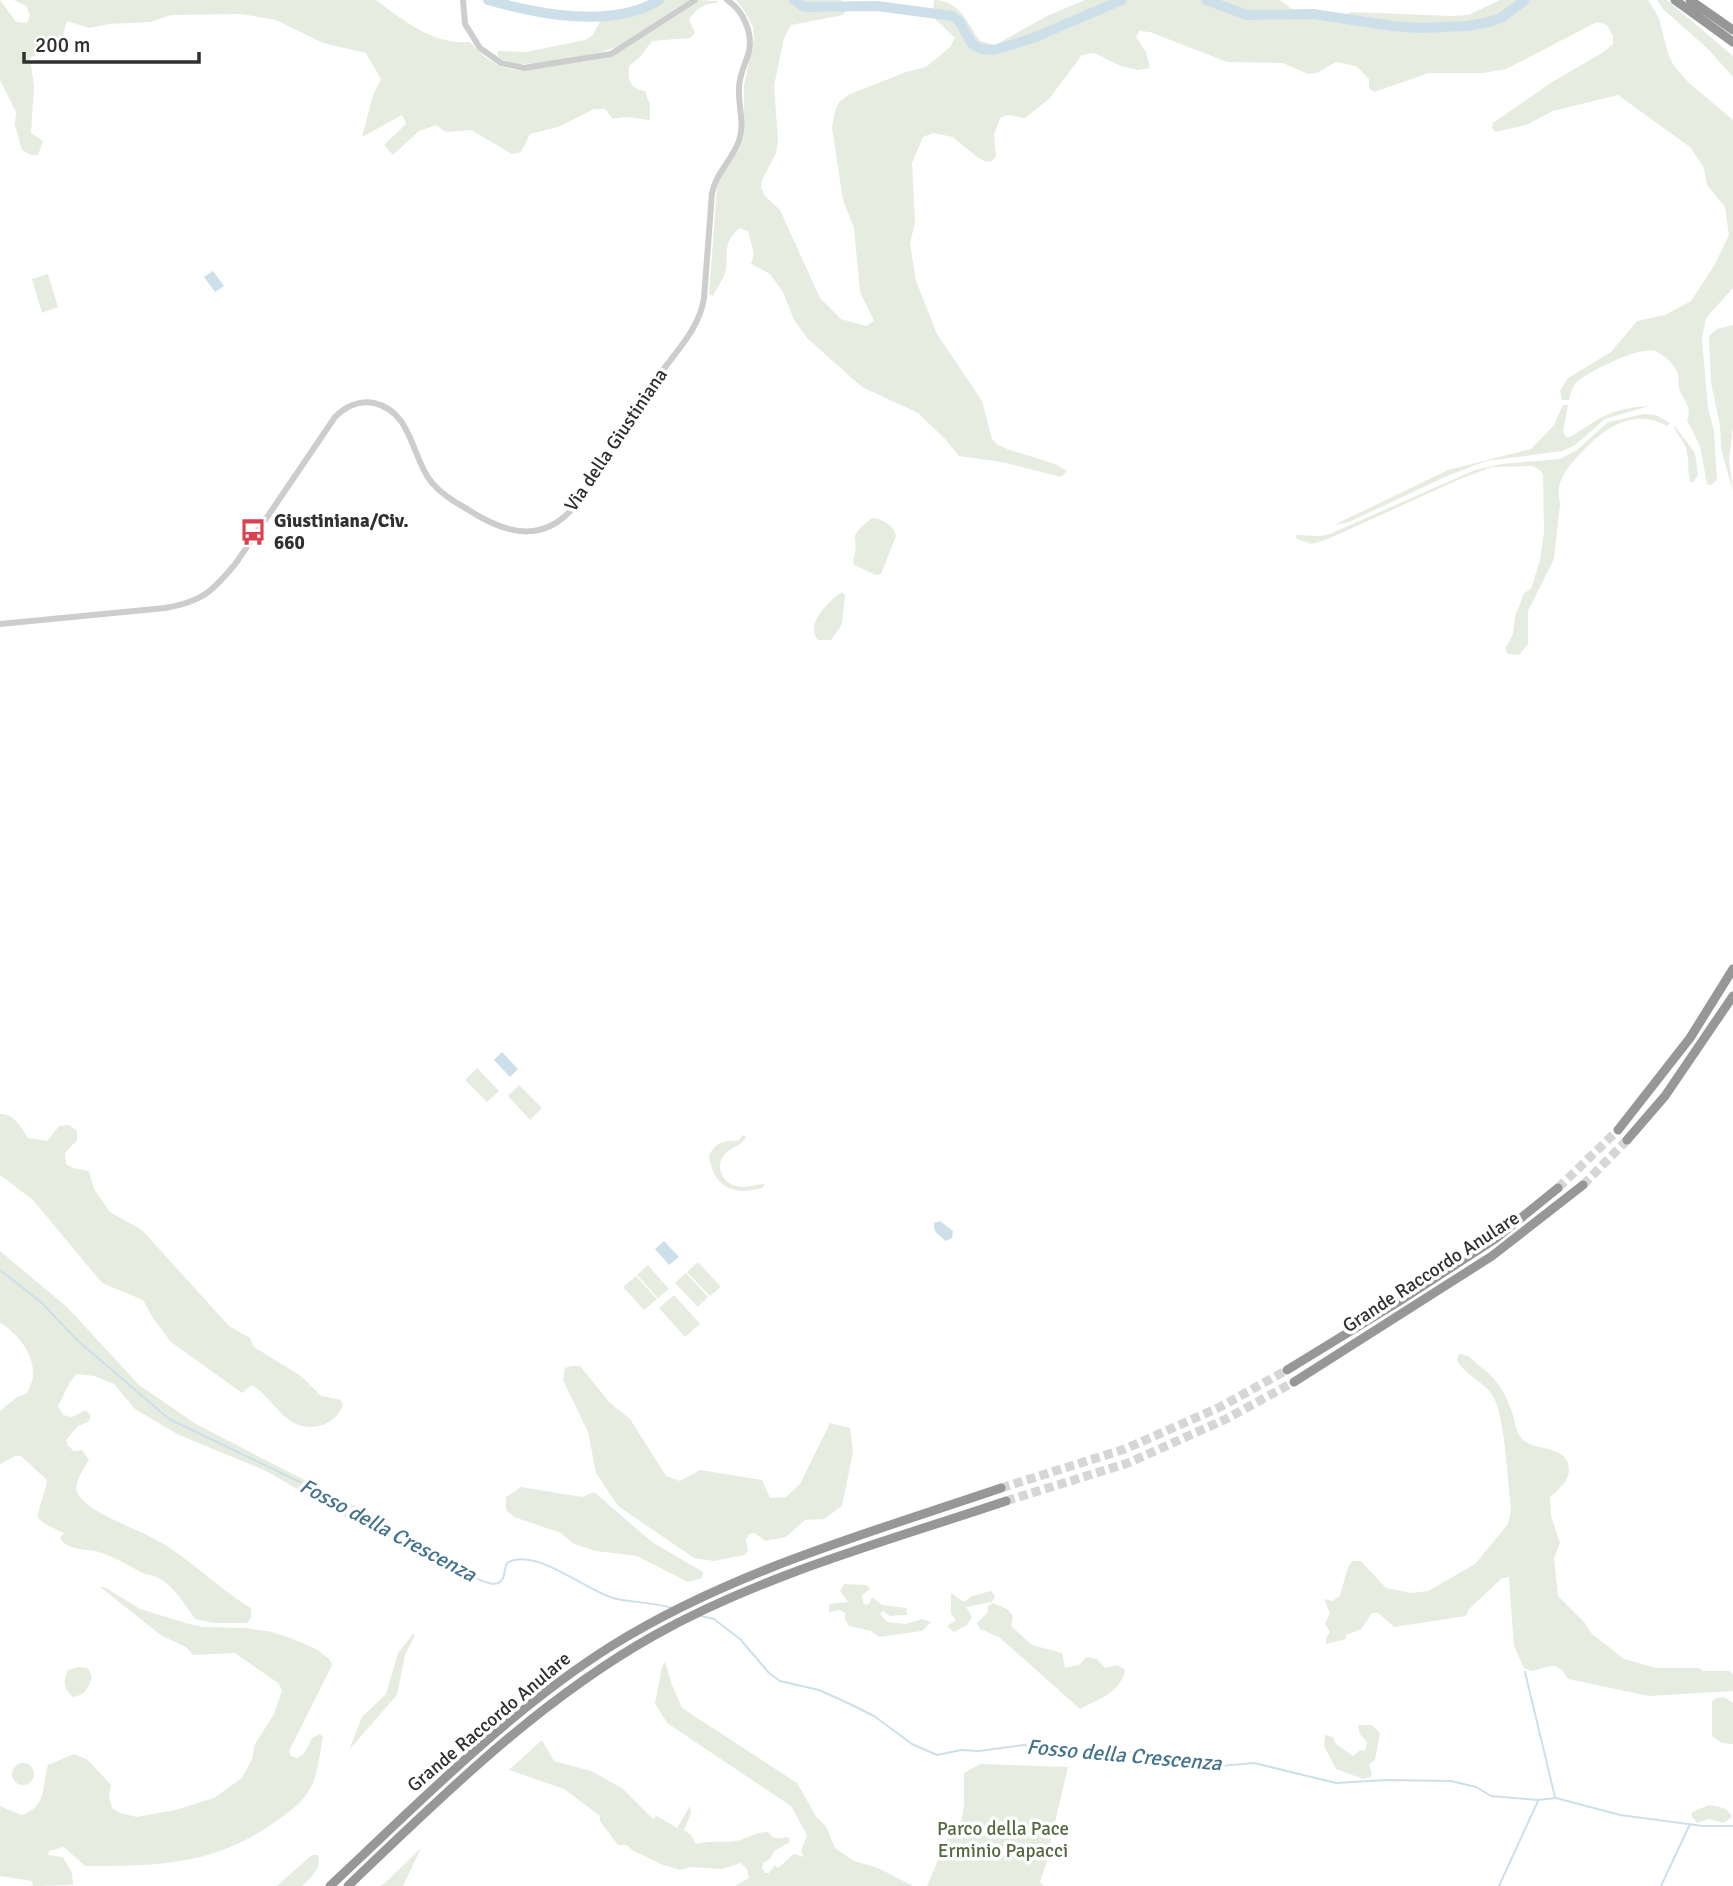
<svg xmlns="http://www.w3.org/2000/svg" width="1733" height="1886" font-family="Signika,sans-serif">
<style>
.green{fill:#e6ecdf}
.water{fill:#cde0ea}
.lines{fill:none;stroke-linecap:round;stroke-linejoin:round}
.stream{stroke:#cde0ea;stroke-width:2}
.river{stroke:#cde0ea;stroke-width:10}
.highway-tunnel{stroke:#d6d6d6;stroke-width:9;stroke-dasharray:9 4.5;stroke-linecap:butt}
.minor{stroke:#cdcdcd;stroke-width:6}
.highway{stroke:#979797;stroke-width:9}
.labels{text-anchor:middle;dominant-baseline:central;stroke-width:7;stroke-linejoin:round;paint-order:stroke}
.street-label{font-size:19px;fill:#303030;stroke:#fff}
.poi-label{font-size:19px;font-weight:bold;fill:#303030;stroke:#fff;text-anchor:start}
.park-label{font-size:19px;fill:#546940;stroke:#fff}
.water-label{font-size:21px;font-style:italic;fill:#43738d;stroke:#fff}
</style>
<rect width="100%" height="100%" fill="#fff"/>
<path class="green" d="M0,0L16,22L27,23L30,15L26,6L14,0H376C404,21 433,45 470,42L485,57L501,67L521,71L607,58L697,0L718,1L717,3C705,3 695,9 689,20L695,33L690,38L652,41L640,57L629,66C628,79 629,89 645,91L650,105V120C634,119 629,115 613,119L605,109H594L558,127L530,134L521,152L512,154L471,130L446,132L436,125L419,131L393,155L384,145L406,124L402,115L362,137L373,95L381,79L366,53L323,43L276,20L241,14L171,15L150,22L109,24L89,28L67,21L62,38H55L42,44L38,54L30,58L34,87L31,133L43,141L38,155H31L22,150L15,125L16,112L0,80Z
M666,0H689L618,46L602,52L544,63L519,64L500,59L497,55L498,51L526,52L585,40L592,36L601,20L607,16L632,13Z
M736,0H841L846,9L843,15L791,25L784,38L774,86L778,140L776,153L762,180L761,187L765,196L780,210L820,298L841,319L866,326L874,321L860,292L854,228L843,200L832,128L835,111L839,102L848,95L906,72L926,67L950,47L955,38L933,17L934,0C960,0 967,23 980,41L995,45L1049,15L1085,0H1280L1293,10L1342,17L1351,12L1451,16L1468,15L1500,0H1648L1659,18L1668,54L1674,66L1688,82L1733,120V288L1706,318L1702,338L1708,408L1714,431L1717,480L1711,485L1707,484L1700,446L1687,420C1692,408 1685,402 1680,391C1678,386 1679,380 1678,375C1676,365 1665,356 1657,352C1643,344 1590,371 1578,381C1572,386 1571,394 1569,400H1562L1560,391L1568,378L1611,352L1637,321L1665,315L1691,301L1714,266L1729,235L1725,207L1707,185L1704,168L1690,147L1618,95L1553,111L1526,125L1495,132L1492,128L1493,123L1552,82L1602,53L1613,44V36L1607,25L1597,22L1506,69L1483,73H1429L1374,92L1369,88V79L1356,66L1336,62L1317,73L1308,74L1283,63L1227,62L1150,32L1139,31L1136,37L1146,52L1150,68L1138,70L1121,66L1094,53L1082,55L1049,99L1025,118L1008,115L1000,118L994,134L996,156L992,161L986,162L977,157L953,137L933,133L923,137L912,163L915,223L910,243L916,281L937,334L982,401L992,439L998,445L1010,450L1055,464L1067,471L1061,477L1002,462L959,456L946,440L918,413L862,387L808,339L794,320L783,292L770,274L751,264L754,254L748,231L739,228C723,245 728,249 726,270C724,278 717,288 713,296L709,294L717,188L724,169L740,148L744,136V85L754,40L753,27L745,12Z
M1657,0H1667L1733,56V77L1708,49L1663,9Z
M48,274L58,307L42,313L32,279Z
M1733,325V427L1729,460L1733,491L1721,449L1720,425L1711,383L1709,336L1717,329Z
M1563,405H1568L1563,432L1566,437H1570C1603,417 1607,409 1649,406L1605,419L1575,445L1562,451L1486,461L1447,476L1349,522L1334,525L1448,470L1531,449L1554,425Z
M1644,414L1656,415L1670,423L1667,426C1634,407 1604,428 1582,452C1567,468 1555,480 1560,504L1554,559L1528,611V644L1519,655L1508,654L1505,649L1513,634L1515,617L1524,593L1531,589L1540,560L1544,532L1543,475L1540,470L1532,466L1492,467L1460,479L1328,539L1312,544L1297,539L1295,535L1320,536L1330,534L1475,470L1502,464L1560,459L1577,450L1608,422Z
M1674,425L1695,453L1698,475L1693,482H1690C1687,470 1690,457 1685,446C1682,437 1675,434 1674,425Z
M872,518C882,519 894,525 896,536L881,574L876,575L854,565L853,561C862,534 843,541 872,518Z
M842,592L845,595L842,624L831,640H818C804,624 829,601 842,592Z
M477,1068L499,1091L487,1102L465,1080Z
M519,1085L542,1108L530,1120L508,1096Z
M0,1114C15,1114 21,1127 28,1138L47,1141L59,1126L69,1125L77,1131V1140L65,1153L66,1164L73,1168L89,1171L94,1189L110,1212L142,1230L229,1326L250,1338L254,1347L301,1376L321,1396L341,1400L343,1406C338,1416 330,1423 319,1426C285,1433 276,1400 252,1385L242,1393L171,1342L153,1318L143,1300L102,1283L33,1200L0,1175Z
M743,1135L746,1137C741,1147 731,1146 724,1155C715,1166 722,1183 736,1186C746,1189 756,1184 765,1184L762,1188C732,1196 714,1187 709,1156C714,1143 725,1140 738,1141Z
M0,1251L67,1307L139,1385L196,1424L392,1525L391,1537L382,1538L266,1471L177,1434L135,1409L114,1384L94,1376L77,1374L70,1382L58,1406L63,1415L72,1417L86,1410L91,1416L88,1422L78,1426L66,1440L68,1446L74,1451L82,1450L89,1460C84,1469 72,1484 78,1494C89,1513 135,1528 153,1538C189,1557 216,1587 251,1608V1618L247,1623H214L195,1619C185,1604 171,1582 154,1576C150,1575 147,1575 143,1573C129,1566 115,1557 99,1552C86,1548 69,1552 60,1538L64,1533L45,1524L38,1518C38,1505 46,1493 47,1480L21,1456H15L0,1464V1411L17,1397L27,1393C29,1388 33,1381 33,1376C35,1355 17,1332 0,1323Z
M698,1262L721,1287L710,1296L687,1272Z
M648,1265L669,1289L658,1298L637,1275Z
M686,1273L708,1297L698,1307L675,1283Z
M636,1276L657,1299L644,1310L623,1287Z
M674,1295L700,1324L685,1337L659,1308Z
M1459,1354C1469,1354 1473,1361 1481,1367C1499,1381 1506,1394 1513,1415C1515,1421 1516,1431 1520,1436C1530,1452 1558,1444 1567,1461C1574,1477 1561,1488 1550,1497L1551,1516L1560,1543L1554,1558L1558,1596L1584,1622L1591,1633L1624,1659L1656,1668H1699L1703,1671H1730L1733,1675V1691L1649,1696L1568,1679C1557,1660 1551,1666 1532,1671L1524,1668L1514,1646L1509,1577L1502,1578L1468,1610L1466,1616L1394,1627L1378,1613H1372L1361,1629L1346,1635V1639L1326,1644V1638L1330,1632L1325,1624L1330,1613L1324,1599L1332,1601L1340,1596L1347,1570L1352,1561H1361L1386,1588L1411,1593L1428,1591L1475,1564L1508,1524L1511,1510C1508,1484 1505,1419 1494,1398C1485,1381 1465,1376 1457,1360Z
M571,1366H580L610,1403L630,1419L666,1476L680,1481L700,1470L762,1480L770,1498L786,1497L800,1484L830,1423L850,1428L853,1452L842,1506L824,1519L805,1520L786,1537L765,1541L755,1533L749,1534L746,1540L748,1551L744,1555L714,1561L694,1558L618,1506L596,1473L588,1432L563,1380L565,1368Z
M521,1487L582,1497L594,1492L652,1542L703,1572L702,1578L688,1582L637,1556L596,1551L574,1544L561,1533L514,1517L506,1510V1497Z
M844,1584L866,1585L870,1589L862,1595L864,1605L869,1604L872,1597L882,1605L906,1608L907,1615L890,1616L883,1611L880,1614L887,1622L905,1624L922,1619L931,1622L922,1631L879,1637L871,1631L849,1626L845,1619V1613L840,1610L829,1612V1604L848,1602L840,1591Z
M99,1586L106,1588L140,1609L189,1624L203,1627L245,1628L272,1632L293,1639L318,1650L330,1660L332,1665L289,1751L291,1756L297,1758L304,1754L312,1738L320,1734L323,1737C320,1751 319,1767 314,1780C308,1797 294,1809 279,1819C217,1865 160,1866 85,1866L64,1847L49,1851L48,1855L63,1857L72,1873L73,1885L33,1886L32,1881L0,1876V1806L22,1815C48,1805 41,1788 48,1765L74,1754L88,1760L111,1785L109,1796L112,1808L120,1813L137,1817L175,1810L214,1798L242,1778L252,1759L255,1744L274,1714L282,1690L278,1683L235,1653L193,1655L186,1647L162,1636Z
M991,1591L995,1596L992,1602L966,1607L972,1617L967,1625L954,1632L947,1626L956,1620L951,1614V1593L964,1602L972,1596Z
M993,1603L1007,1609L1013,1616L1011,1626L1032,1645L1062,1653L1065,1668L1079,1665L1086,1657L1097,1659L1105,1668L1117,1665L1125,1670C1120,1694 1098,1699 1080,1709L999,1637L980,1629L977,1623L988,1612V1606Z
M413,1634L415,1635L405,1655L397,1695L349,1750L362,1717L386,1694L398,1653Z
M665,1662L672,1685L682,1708L797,1783L817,1818L826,1826L835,1848L854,1861L878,1868L913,1886H735L749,1878L747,1869L740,1863L722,1869L690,1867L681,1870L663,1865L632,1850L627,1845H618L600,1821V1816L564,1789L509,1770L542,1740L554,1761L591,1771L622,1788L653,1819L657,1816L677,1828L690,1806L691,1813L684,1830L691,1835L696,1844C709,1840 722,1843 735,1841C748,1839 753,1832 768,1832C773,1839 777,1840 786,1837L789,1838L790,1842L774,1851L770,1859L763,1863L762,1868L765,1873H769L775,1865L778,1868L794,1854L804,1857L801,1851L807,1835L791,1806L667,1723L655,1703L662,1667Z
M78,1667L88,1668L92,1677C88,1688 86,1695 73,1697C63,1688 63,1681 68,1670Z
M1724,1697L1733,1703V1744L1722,1743L1712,1736V1701L1717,1698Z
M1358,1725H1372L1380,1733L1375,1760L1369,1764L1372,1774L1370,1777L1363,1779L1336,1769L1324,1746L1325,1735L1333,1737L1336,1744L1353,1756L1360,1750L1365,1751L1367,1742L1360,1734Z
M12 1774a11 11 0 1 1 22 0a11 11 0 1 1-22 0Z
M980,1764L1068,1767L1047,1856L1048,1858L1040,1882L1044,1886H927L946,1841L962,1819L964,1804V1773Z
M1709,1805C1719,1807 1728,1807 1732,1817L1723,1823L1709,1819L1697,1823L1691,1815L1692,1812Z
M421,1848L403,1886H381L386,1882Z
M312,1855H318C322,1868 311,1878 302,1886H277Z"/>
<path class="water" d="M213,271L224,286L215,292L204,277Z
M502,1052L518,1069L510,1077L494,1060Z
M940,1221L953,1231L952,1238L946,1241C939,1235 933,1233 934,1223Z
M664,1241L679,1257L669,1265L655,1249Z"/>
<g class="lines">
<path class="stream" d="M0,1270L42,1303L77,1340L169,1419L306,1485L473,1577C482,1581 501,1591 504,1575C505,1571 505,1567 507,1563C534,1546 585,1590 613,1598C632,1603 653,1602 672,1608
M701,1616L714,1619L740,1639L769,1673L780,1681L819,1690L850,1704L874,1716L912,1744L937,1755L961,1750L979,1751L1024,1745L1072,1755L1102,1751L1159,1754L1187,1764L1209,1767L1254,1763L1336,1783L1386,1780L1451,1781L1476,1787L1491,1796L1538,1800L1556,1798L1620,1815L1703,1826H1733
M1525,1672L1555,1797
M1499,1886L1538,1801
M1661,1886L1690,1824"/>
<path class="river" d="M488,0C537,14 613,29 659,0
M794,0L804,7L877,6L952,16L959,21L972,44L982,49L994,50L1033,38L1122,0
M1206,0L1247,15L1313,14L1393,26L1421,28L1467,26L1489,22L1501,18L1525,0"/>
<path class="highway-tunnel" d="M1583,1185L1627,1140
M1558,1188L1618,1130
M1001,1488L1125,1449L1220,1407L1287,1370
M1006,1501L1128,1463L1226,1419L1294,1382"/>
<path class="minor" d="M463,0L465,24L480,48L501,63L524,68L611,54L695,0
M0,624L165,608C202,602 213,591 236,563L335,417C345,407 359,400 374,403C413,412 411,458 432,483C442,494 454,502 467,509C508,536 548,545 580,499C605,460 630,420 655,381C673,354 699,331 704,298L712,193C716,173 732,160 739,141C745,124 738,105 739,88C739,74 746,64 749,51C753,33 743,10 727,0"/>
<path class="highway" d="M1675,0L1733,42
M1690,0L1733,30
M1618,1130L1690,1038L1733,969
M1627,1140L1665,1096L1733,996
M1287,1370L1398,1302L1495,1239L1558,1188
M1294,1382L1492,1256L1583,1185
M330,1886C419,1803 509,1710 613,1645C732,1571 869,1533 1001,1488
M348,1886C443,1795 539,1700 655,1635C764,1574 888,1541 1006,1501"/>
</g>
<defs>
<symbol id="bus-bare" viewBox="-9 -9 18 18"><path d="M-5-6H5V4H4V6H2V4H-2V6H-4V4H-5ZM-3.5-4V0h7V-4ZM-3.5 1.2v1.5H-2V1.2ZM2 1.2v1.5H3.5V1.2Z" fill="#d94050" stroke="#fff" stroke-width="2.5" paint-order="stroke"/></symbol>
</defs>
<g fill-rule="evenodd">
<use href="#bus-bare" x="234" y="513" width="38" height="38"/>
</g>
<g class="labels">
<g class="street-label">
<text transform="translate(616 440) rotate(-56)">Via della Giustiniana</text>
<text transform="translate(1431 1272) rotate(-33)">Grande Raccordo Anulare</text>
<text transform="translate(489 1722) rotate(-40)">Grande Raccordo Anulare</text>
</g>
<g class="poi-label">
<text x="274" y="521">Giustiniana/Civ.<tspan x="274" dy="22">660</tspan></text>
</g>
<g class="park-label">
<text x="1003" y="1829">Parco della Pace<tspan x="1003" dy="22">Erminio Papacci</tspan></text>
</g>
<g class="water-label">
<text transform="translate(388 1530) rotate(28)">Fosso della Crescenza</text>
<text transform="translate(1124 1755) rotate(5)">Fosso della Crescenza</text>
</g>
</g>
<path d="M24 52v10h175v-10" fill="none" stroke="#303030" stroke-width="3.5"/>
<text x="35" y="52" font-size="21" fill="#303030" stroke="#ffffff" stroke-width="5" paint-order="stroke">200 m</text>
</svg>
